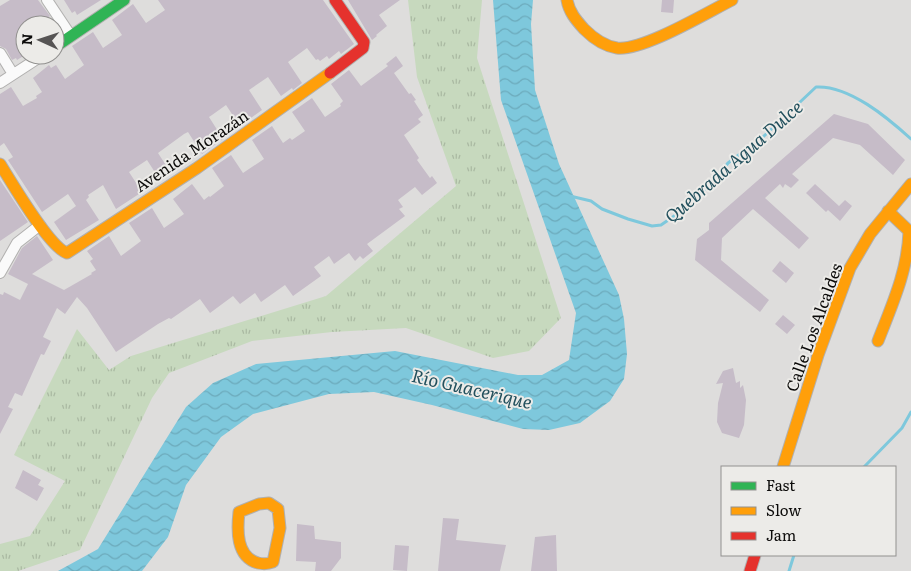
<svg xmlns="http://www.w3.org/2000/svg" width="911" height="571" font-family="Literata,serif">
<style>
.grass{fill:url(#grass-tufts)}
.water{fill:url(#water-waves)}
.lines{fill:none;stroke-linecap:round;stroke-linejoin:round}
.stream{stroke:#7ec8dc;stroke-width:3}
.building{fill:#c6bcc8}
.street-casing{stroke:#b1b0af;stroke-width:12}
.fast-casing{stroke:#b1b0af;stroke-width:13}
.slow-casing{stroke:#b1b0af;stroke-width:13}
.jam-casing{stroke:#b1b0af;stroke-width:13}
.street{stroke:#fafafa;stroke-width:10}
.fast{stroke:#30b455;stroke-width:11}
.slow{stroke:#ff9f0a;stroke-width:11}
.jam{stroke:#e5322d;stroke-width:11}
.labels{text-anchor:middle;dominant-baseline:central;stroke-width:4;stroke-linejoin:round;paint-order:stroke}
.street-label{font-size:16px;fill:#0c0b0a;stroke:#ecebe8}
.water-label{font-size:18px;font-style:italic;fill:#22505d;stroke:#ecebe8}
</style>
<defs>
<pattern id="grass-tufts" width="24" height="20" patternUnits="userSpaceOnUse" patternTransform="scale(1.25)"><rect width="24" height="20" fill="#c7d9be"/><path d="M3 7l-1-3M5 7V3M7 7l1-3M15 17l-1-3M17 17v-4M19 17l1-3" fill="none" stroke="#aab9a2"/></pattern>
<pattern id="water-waves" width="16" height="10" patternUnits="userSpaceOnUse" patternTransform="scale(1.25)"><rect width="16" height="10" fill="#7ec8dc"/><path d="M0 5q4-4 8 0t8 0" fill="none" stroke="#6caabb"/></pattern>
</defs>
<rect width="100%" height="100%" fill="#dedddc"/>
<path class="grass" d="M408,0H482L477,58L561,318L529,351L493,358L406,328L332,332L252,341L169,373L152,398L80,550L18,571H0V544L30,536L65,481L14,455L77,329L109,370L131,356L326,296L456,186L417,77Z"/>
<path class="water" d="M493,0H533L531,24L535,90L559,164L619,295L624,319L627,354L624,379L610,401L580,423L549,430L523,429L432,405L374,392L329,394L253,414L221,437L186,485L168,537L142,571H58L98,549L186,407L213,383L256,364L395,351L518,375H542L569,360L576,313L501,100Z"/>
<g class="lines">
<path class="stream" d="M570,196L591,201L602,209L628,219L652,226L661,225L680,212L715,180L728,163L764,136L816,87C849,85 888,118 911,139
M864,467L902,428L911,412
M789,571L794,555"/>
</g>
<path class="building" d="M10,0H38L50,16L46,19L51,25H25V55L17,60L16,58L12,60L6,49L0,46V6Z
M64,0H101L77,15L75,11L72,13Z
M158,0H323L354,44L341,54L339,51L329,59L327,56L320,61L318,59L316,60L307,48L288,62L302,83L293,90L292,88L281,96L268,77L249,90L262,110L240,126L226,105L212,115L209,117L223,139L202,154L188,132L184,134L158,153L171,173L160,180L147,160L129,172L142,192L116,209L103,185L88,195L89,197L86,200L99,220L66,240L54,222L76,206L68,194L42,212L8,160L13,157L4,143L0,146V94L11,87L23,106L37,98L36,96L42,92L33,78L49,65L51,68L56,65L65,79L84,65L72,46L93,32L103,48L122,35L112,20L133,4L146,23L165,10Z
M348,0H400L379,15L387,26L376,35L377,36L372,40Z
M662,0H674L673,13L661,12Z
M396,56L403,66L394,73L409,94L411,93L416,100L414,101L423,115L418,119L421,122L404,135L419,158L417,160L430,178L432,176L437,183L422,195L415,187L398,200L403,207L399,209L405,216L367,244L373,251L363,259L360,256L355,261L349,253L334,264L329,256L314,267L321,276L293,296L285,285L261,302L255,293L240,304L233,296L210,313L200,299L171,319L169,318L158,324L116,352L87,308L77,297L65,314L57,308L43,337L51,341L44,355L41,354L22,396L15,393L8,407L13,409L0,434V294L3,295L4,292L20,300L28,284L8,274L22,248L37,236L53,260L32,274L64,290L92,274L91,273L96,270L90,261L93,259L87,251L109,236L121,256L141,241L129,223L152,208L164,228L184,214L173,199L192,184L204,200L209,196L210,197L224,186L212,168L231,155L243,173L264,159L252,140L272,126L283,143L290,138L292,140L305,131L292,112L312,98L325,117L341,106L340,104L343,101L331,84L349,70L361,86L388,66L386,64Z
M834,114L868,124L905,160L893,175L860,145L833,138L792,174L799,180L791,188L785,184L783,188L780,184L765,198L809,238L799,249L753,209L722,238L721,260L769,300L760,312L695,260L697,239L709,230V223Z
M0,180L28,222L0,241Z
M815,184L839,206L845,200L852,206L840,221L828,210L826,212L806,193Z
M780,261L794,273L786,283L772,271Z
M783,315L795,325L787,334L775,324Z
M733,368L736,383L740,381V388L743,385L746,400L744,425L739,438L722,433L717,422L718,403L723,383L716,384L723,371Z
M23,470L41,480L38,485L44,488L37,501L15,488Z
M443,518L459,519L456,540L506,545L500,571H438Z
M297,524L314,526L315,539L341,542V558L331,571H315L316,562L296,561Z
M556,535L557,571H531L535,537Z
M395,545L409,546L407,571L393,570Z"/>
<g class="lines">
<defs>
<path id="street" d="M47,0L71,36
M0,53L13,74
M0,83L43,55
M0,273L17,243L40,225"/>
<path id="fast" d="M55,47L124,0"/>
<path id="slow" d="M567,0C569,12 576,20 584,29C593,38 604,46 617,48C643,51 706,13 732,0
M0,164C12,183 49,247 67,253L197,168L330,73
M878,341C892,305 908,270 909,231L888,211
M783,467L818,355L850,268L870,234L911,184
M269,503L278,509L280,528L273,562C268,564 263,564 258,563C236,557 237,530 239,512L259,504Z"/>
<path id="jam" d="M330,73L363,48L364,42L335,0
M750,571L755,555"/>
</defs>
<use href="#street" class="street-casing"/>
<use href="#fast" class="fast-casing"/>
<use href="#slow" class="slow-casing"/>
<use href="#jam" class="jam-casing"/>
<use href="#street" class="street"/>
<use href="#fast" class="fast"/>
<use href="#slow" class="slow"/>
<use href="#jam" class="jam"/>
</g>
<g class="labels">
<g class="street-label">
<text transform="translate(191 150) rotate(-34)">Avenida Morazán</text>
<text transform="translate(813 327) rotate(-70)">Calle Los Alcaldes</text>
</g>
<g class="water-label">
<text transform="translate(733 161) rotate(-41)">Quebrada Agua Dulce</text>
<text transform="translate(472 388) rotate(13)">Río Guacerique</text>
</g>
</g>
<rect x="721" y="466" width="175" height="90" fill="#ecebe8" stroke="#92918f"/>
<rect x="731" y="482" width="25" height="8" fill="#30b455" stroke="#92918f"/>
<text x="766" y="491" font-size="15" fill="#0c0b0a">Fast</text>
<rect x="731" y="507" width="25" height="8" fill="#ff9f0a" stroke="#92918f"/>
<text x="766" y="516" font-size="15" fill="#0c0b0a">Slow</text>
<rect x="731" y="532" width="25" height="8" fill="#e5322d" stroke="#92918f"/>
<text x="766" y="541" font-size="15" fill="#0c0b0a">Jam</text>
<g transform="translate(40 40) rotate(273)"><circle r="24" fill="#ecebe8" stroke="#92918f"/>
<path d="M0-4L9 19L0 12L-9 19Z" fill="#565454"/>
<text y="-8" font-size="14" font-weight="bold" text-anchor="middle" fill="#0c0b0a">N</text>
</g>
</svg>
